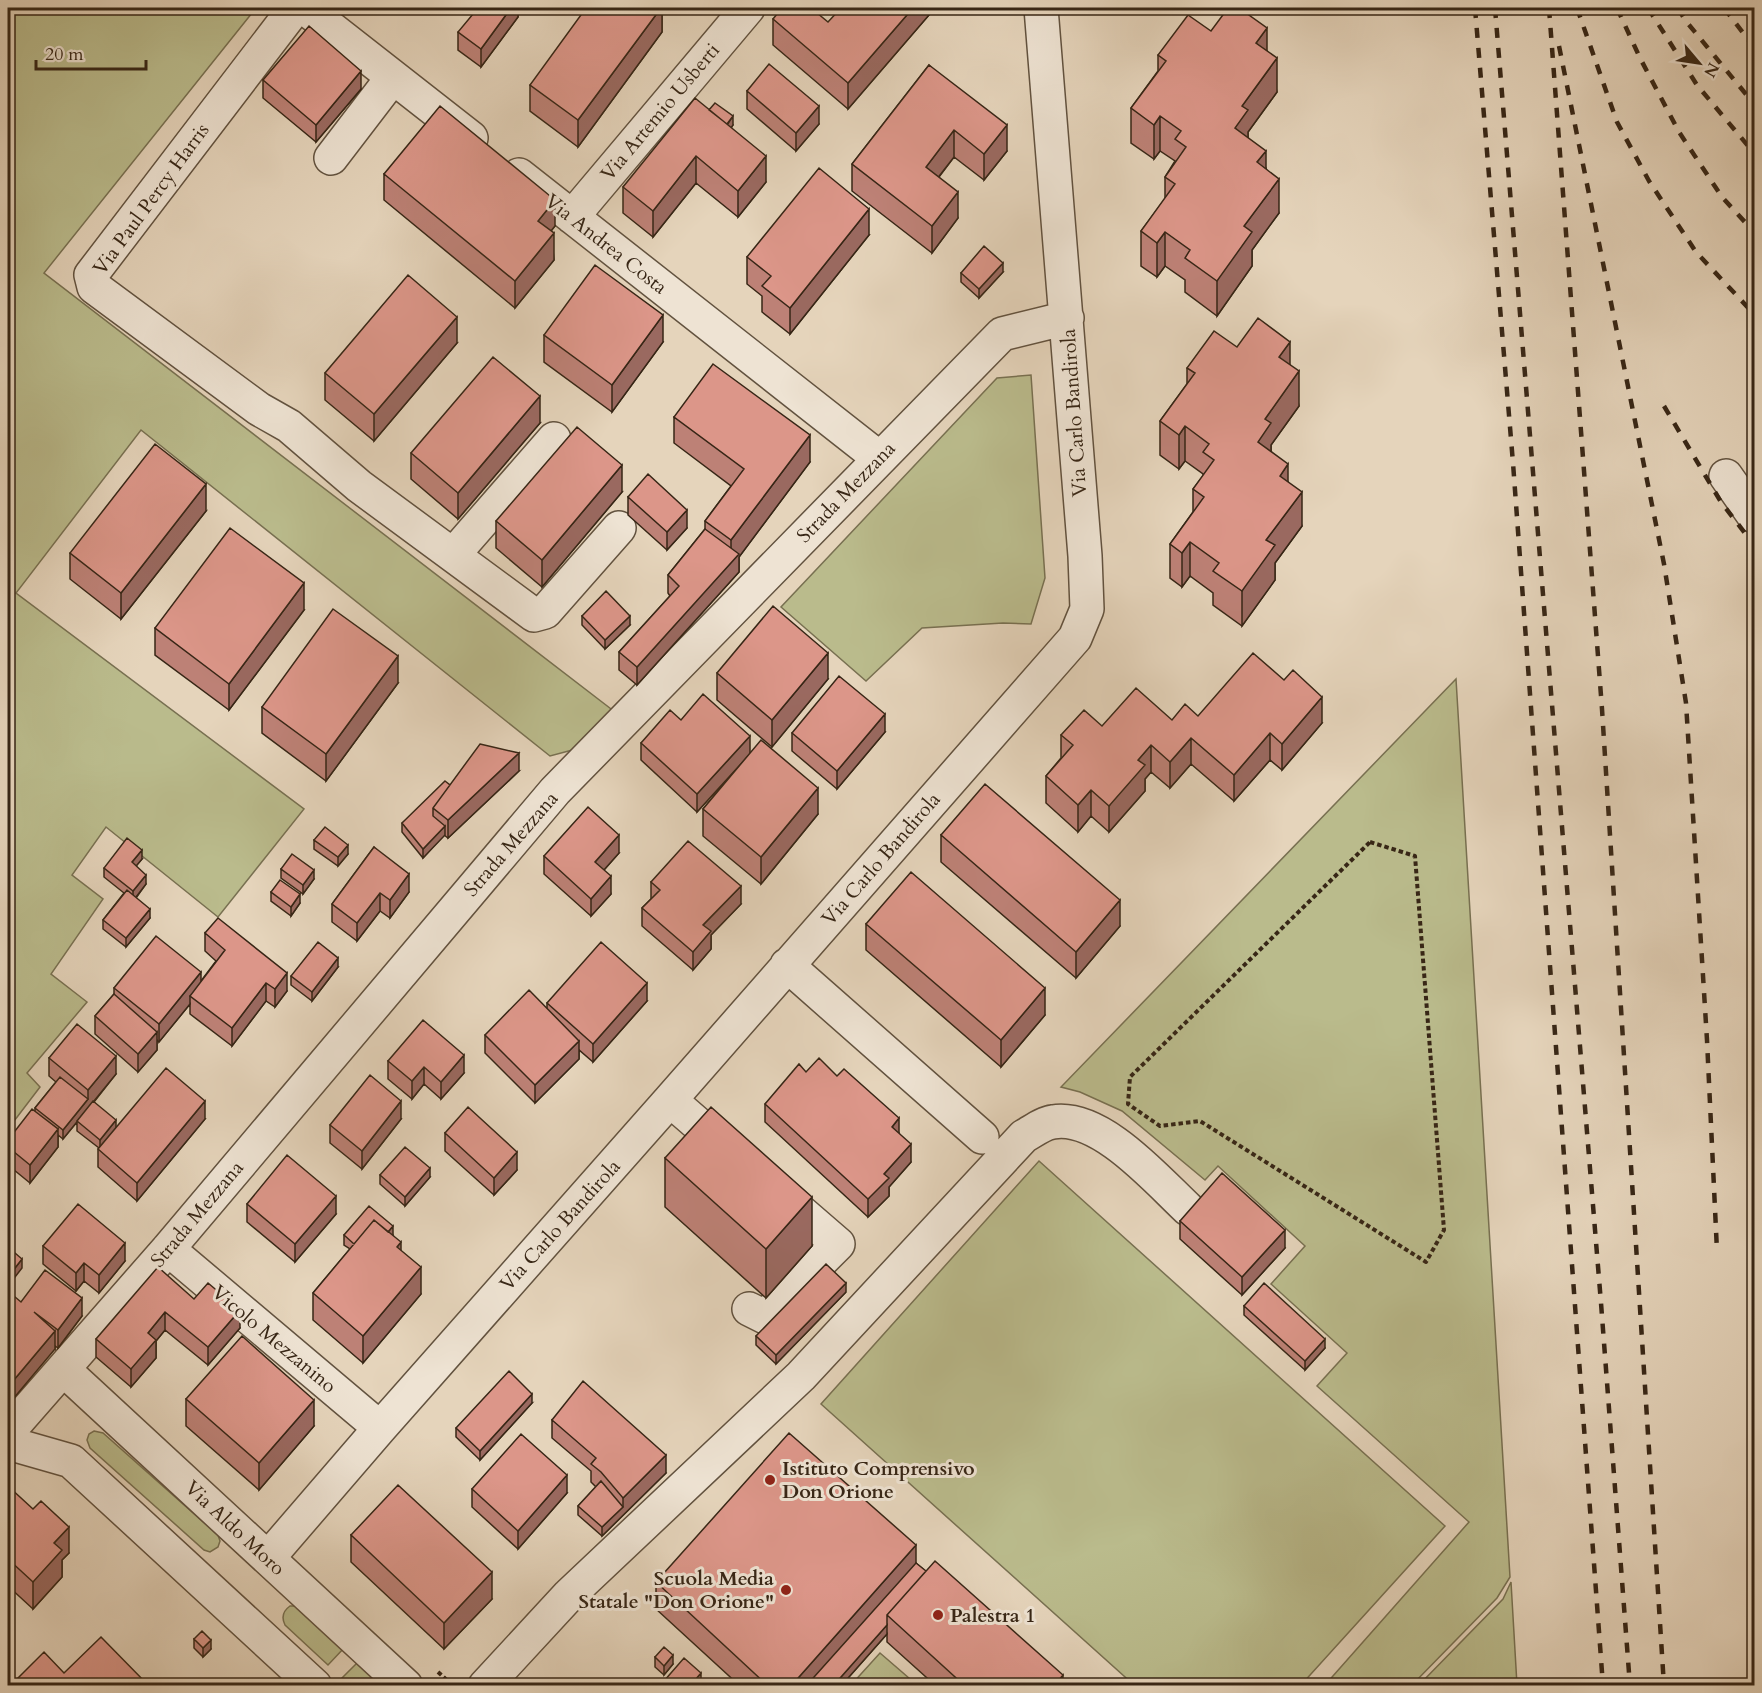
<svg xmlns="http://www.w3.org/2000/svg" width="1762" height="1693" font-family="Cardo,serif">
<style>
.green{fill:#babb8c;stroke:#787051;stroke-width:1.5}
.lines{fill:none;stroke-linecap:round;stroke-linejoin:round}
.minor-casing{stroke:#62523f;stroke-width:36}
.path{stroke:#372616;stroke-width:4;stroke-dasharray:4.5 3;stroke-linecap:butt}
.minor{stroke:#eee3d3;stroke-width:33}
.rail{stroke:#372616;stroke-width:4.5;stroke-dasharray:10 10;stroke-linecap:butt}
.wall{fill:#bd8176;stroke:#372616;stroke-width:1.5}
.shaded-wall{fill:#9a6960;stroke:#372616;stroke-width:1.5}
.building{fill:#dc9689;stroke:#372616;stroke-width:1.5}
.poi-dot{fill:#8f2418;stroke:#eee3d3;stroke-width:2}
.labels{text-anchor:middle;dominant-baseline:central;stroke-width:6;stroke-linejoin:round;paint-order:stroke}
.street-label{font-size:20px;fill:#372616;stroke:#eee3d3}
.poi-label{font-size:20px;font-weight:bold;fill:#372616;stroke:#eee3d3;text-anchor:start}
</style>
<rect width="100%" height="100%" fill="#e5d4bb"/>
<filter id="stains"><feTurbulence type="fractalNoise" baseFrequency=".00333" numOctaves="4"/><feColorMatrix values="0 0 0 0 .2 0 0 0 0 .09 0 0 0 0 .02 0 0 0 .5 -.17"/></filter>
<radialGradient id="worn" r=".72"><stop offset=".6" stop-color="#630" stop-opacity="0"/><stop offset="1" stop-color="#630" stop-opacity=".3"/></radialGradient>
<path class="green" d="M8,8H256L44,273L615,712L576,749L550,756L141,430L16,593L304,809L218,917L106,827L72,875L103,899L51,974L87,1002L27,1073L40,1087L8,1129Z
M1031,375L1045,578L1031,624L1003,623L922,628L866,681L781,607L997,378Z
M1456,679L1510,1577L1497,1598L1412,1685H1325L1469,1522L1317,1386L1347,1353L1271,1284L1305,1246L1218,1166L1205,1180L1122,1111L1080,1092L1061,1087Z
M1039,1161L1445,1526L1301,1685H1134L821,1404Z
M94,1431L103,1433L218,1535L220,1541L218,1547L210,1552L204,1550L90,1448L87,1440L89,1434Z
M1511,1582L1517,1685H1419L1503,1599Z
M290,1606H297L344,1648L328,1665L285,1625C281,1617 283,1611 290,1606Z
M880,1653L917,1685H851Z
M358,1662L383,1685H350L342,1678Z"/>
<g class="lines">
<defs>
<path id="minor" d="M295,8L91,275L94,287L259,409L289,426L359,486L534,615L545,612L619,528
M305,8L471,138
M331,158L393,77
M519,175L879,458
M572,217L748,8
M1726,476L1754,516
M453,555L554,439
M787,965L982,1137
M670,1100L730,1152
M168,1249L380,1428
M749,1309L765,1317L838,1244L779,1193
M64,1370L406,1686
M8,1432L168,1249L555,791L1002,334L1067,318
M8,1443L71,1461L315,1686
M268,1558L380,1428L670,1100L1075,638L1087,609L1085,556L1041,8
M485,1686L569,1595L801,1376L1024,1136C1032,1132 1043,1123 1053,1122C1100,1114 1156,1179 1188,1209"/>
</defs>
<use href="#minor" class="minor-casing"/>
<path class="path" d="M1370,842L1415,856L1444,1230L1426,1262L1200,1121L1160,1126L1128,1104L1130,1077Z
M438,1672L450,1683"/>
<use href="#minor" class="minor"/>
<path class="rail" d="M1475,8L1513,463L1603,1686
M1495,8L1601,1303L1630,1686
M1549,8L1602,709L1664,1686
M1577,8L1617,122L1649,181L1696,252L1754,314
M1617,8L1640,58L1679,132L1722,197L1754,232
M1648,8L1697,85L1754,153
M1678,8L1685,20L1754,104
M1724,8L1754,47
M1559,46L1664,564L1686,703L1707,1040L1717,1251
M1664,406L1721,502L1754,545"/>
</g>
<path class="wall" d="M518,8V17L481,67L458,50V32Z
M662,8V32L578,147L530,111V85Z
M929,8V15L848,109L773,45V19L828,22Z
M1211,31L1267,51L1277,92L1248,132V138L1266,168L1279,213L1252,250V266L1217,316L1185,292V280L1165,266L1157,277L1141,266V231L1165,199V177L1175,161L1160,151L1154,159L1131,143V108L1158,71V55Z
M929,65L1007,151L984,180L954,157L939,177L958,218L932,253L852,191V164Z
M263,80L361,89L316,142L263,98Z
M747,91L819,124L796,151L747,109Z
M709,110L733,125L731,127L766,182L738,217L696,183L653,237L623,213V187Z
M384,174L555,226L551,231L554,260L515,308L384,200Z
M869,235L790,334L762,312V296L747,284V257Z
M1003,272L979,298L961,282V273Z
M544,335L663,342L612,412L544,362Z
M457,343L374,441L325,400V373Z
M1237,347L1290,365L1299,406L1271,445V451L1288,482L1302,526L1275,563V580L1242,626L1213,605V593L1190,576L1182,587L1170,578V544L1193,512V489L1203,476V474L1185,461L1179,469L1160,455V421L1187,384V368Z
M674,417L810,462L739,557V572L637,685L619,670V652L670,596L668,593V575L705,529V521L731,486L674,443Z
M540,423L458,519L411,479V453Z
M622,492L542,587L496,548V521Z
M628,497L687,528L667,550L628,515Z
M206,511L121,619L70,579V553Z
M304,610L229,710L155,655V628Z
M582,616L630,625L605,649L582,625Z
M717,673L828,679L772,747L717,700Z
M398,683L326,781L262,733V707Z
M1198,716L1322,723L1282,770L1270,760L1234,801L1191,764L1170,788L1151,772L1145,779V791L1109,832L1091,816L1078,832L1046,803V776L1061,758V735L1102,726L1172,720Z
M681,720L750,753L818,814L761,884L703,836V809L742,762L697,812L641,760V743Z
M885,732L837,789L792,751V733Z
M519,771L448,838L444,835L423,858L402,832V823L450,785Z
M941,835L1120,926L1076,978L941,862Z
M314,840L348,854L338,866L314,849Z
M374,847L409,892L390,918L380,911L357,941L332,922V904Z
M619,853L604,870L611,894L591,916L544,874V856Z
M142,859L136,866L146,884L136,898L150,918L126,947L103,929V920L124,893L104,877V868Z
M281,869L314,879L303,894L281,878Z
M651,882L741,904L711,935V949L693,970L642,926V908L651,899Z
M271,892L300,903L291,916L271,901Z
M866,924L1045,1015L1001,1067L866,950Z
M205,933L287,991L275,1007L266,1001L232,1046L190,1014V1004L159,1042L157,1040V1050L138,1072L95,1034V1016L114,994V988L201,981L216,961L205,951Z
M338,967L312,1001L291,985V976Z
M647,1001L593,1062L579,1050V1059L535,1103L485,1053V1035L547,1008V1003Z
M49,1058L116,1074L94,1102L116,1128L205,1119L137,1201L98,1167V1149L99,1148L77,1131V1122L63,1139L58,1135V1147L30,1183L8,1165V1140L35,1111V1108L56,1082L49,1076Z
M388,1061L464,1073L441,1099L424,1084L412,1099L388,1079Z
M806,1072L837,1076L899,1133L911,1162L889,1187V1196L868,1217L765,1122V1104Z
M401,1119L362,1169L330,1143V1125Z
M445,1133L517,1170L494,1195L445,1151Z
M665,1158L812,1246L766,1298L665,1207Z
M380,1175L430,1177L405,1206L380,1184Z
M247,1204L336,1214L295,1262L247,1222Z
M1180,1221L1285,1248L1242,1295L1180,1239Z
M344,1235H393L421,1294L363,1363L313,1320V1293L350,1249L344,1245Z
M43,1246L125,1261L99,1293L84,1281L76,1291L43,1264Z
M846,1292L776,1364L756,1345V1336Z
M194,1299L240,1328L208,1365L165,1330L156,1341V1358L131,1387L96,1357V1339Z
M21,1302L82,1316L58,1348L55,1346V1349Z
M1244,1306L1325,1348L1305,1370L1244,1315Z
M186,1399L314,1426L259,1490L186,1426Z
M532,1403L480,1460L456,1437V1428Z
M552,1420L666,1473L602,1536L578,1515V1506L596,1487L591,1482V1471L552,1438Z
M8,1486L69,1553L62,1560V1577L33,1609L8,1586Z
M472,1489L567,1493L518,1549L472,1507Z
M351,1535L492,1599L444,1649L351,1562Z
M916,1563L1063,1686H936L887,1642V1634L841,1686H740L656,1609V1582Z
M194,1639L211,1649L203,1657L194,1648Z
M655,1657L673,1664L664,1675L655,1667Z"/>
<path class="shaded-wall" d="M511,8H518V17L481,67V49Z
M661,8H662V32L578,147V120Z
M913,8H929V15L848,109V83Z
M1267,28V62L1256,43Z
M1277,58V92L1248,132V144L1235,128L1242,106Z
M361,71V89L316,142V125Z
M819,106V124L796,151V133Z
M733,116V125L725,137V128Z
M1160,116V151L1154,159V125Z
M1007,125V151L984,180V154Z
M954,130V157L926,193V167Z
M1266,151V185L1257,162Z
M696,156V183L653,237V211Z
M766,156V182L738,217V191Z
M1279,179V213L1252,250V266L1217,316V281L1244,226Z
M958,192V218L932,253V226Z
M555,200V226L538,247V221Z
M869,209V235L790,334V308Z
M1165,232V266L1157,277V243Z
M554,233V260L515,308V281Z
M1003,263V272L979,298V289Z
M663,315V342L612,412V385Z
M457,317V343L374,441V414Z
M1290,342V376L1279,357Z
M1299,371V406L1271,445V458L1258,442L1265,419Z
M540,396V423L458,519V493Z
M1185,426V461L1179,469V435Z
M810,435V462L739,557V572L637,685V667L731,562V540Z
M1288,464V498L1280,476Z
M622,465V492L542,587V560Z
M206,484V511L121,619V593Z
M1302,492V526L1275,563V580L1242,626V591L1266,540Z
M687,510V528L667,550V532Z
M1190,542V576L1182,587V553Z
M304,583V610L229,710V684Z
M630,616V625L605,649V640Z
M828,653V679L772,747V720Z
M398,656V683L326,781V754Z
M1322,697V723L1282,770V744Z
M885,714V732L837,789V771Z
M1270,733V760L1234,801V775Z
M750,736V754L697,812V794Z
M1191,738V764L1170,788V762Z
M1151,745V772L1145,779V791L1109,832V806L1138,760Z
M519,753V771L448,838V820Z
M818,788V814L761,884V857Z
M1091,790V816L1078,832V805Z
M445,826V835L423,858V849Z
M619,835V853L595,880V862Z
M348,845V854L338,866V857Z
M142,850V859L132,871V862Z
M314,870V879L303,894V885Z
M409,874V892L390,918V900Z
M146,875V884L133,901V891Z
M611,876V894L591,916V899Z
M741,886V904L711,935V949L693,970V952L703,925Z
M380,893V911L357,941V923Z
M300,894V903L291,916V907Z
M1120,900V926L1076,978V952Z
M150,909V918L126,947V938Z
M338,958V967L312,1001V992Z
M201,972V990L190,996V1004L159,1042V1024Z
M287,973V991L275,1007V989Z
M266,983V1001L232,1046V1028Z
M647,983V1001L593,1062V1044Z
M1045,988V1015L1001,1067V1040Z
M157,1032V1050L138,1072V1054Z
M579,1041V1059L535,1103V1085Z
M464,1055V1073L441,1099V1082Z
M116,1056V1074L63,1139V1130L88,1099V1090Z
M424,1067V1084L412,1099V1081Z
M205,1101V1119L137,1201V1183Z
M401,1101V1119L362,1169V1151Z
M899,1118V1136L892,1127Z
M116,1120V1129L100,1149V1140Z
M58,1129V1147L30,1183V1165Z
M911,1144V1162L889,1187V1196L868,1217V1199L884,1174Z
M517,1152V1170L494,1195V1178Z
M430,1168V1177L405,1206V1197Z
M336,1196V1214L295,1262V1244Z
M812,1197V1246L766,1298V1249Z
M393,1226V1235L380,1242Z
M1285,1230V1248L1242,1295V1277Z
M401,1242V1269L397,1247Z
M125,1243V1261L99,1293V1275Z
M22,1259V1268L8,1286V1277Z
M84,1263V1281L76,1291V1273Z
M421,1267V1294L363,1363V1336Z
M846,1283V1292L776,1364V1355Z
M82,1298V1316L58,1348V1330Z
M240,1310V1328L208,1365V1347Z
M165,1312V1330L156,1341V1358L131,1387V1369L148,1333Z
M55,1331V1349L8,1405V1387Z
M1325,1339V1348L1305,1370V1361Z
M532,1394V1403L480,1460V1451Z
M314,1400V1426L259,1490V1463Z
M666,1455V1473L602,1536V1527L623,1507V1498Z
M567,1475V1493L518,1549V1531Z
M69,1527V1553L62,1560V1577L33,1609V1582L54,1543Z
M916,1545V1572L815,1686H791Z
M492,1572V1599L444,1649V1623Z
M887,1625V1634L841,1686H833Z
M211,1640V1649L203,1657V1648Z
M673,1655V1664L664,1675V1666Z
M701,1673V1686H690Z
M1063,1675V1686H1054Z"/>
<path class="building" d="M478,8H511L481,49L458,32Z
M586,8H661L578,120L530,85Z
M782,8H811L828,22L841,8H913L848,83L773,19Z
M1228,8H1239L1267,28L1256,43L1277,58L1242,106L1248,110L1235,128L1266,151L1257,162L1279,179L1244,226L1252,232L1217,281L1185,258L1190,250L1165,232L1157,243L1141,231L1175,184L1165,177L1186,147L1175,139L1181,131L1160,116L1154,125L1131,108L1166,61L1158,55L1188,15L1211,31Z
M309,26L361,71L316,125L263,80Z
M769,64L819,106L796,133L747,91Z
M929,65L1007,125L984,154L954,130L926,167L958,192L932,226L852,164Z
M695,98L766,156L738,191L696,156L653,211L623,187Z
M715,103L733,116L727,124L709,110Z
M440,106L555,200L538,221L554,233L515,281L384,174Z
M819,168L869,209L790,308L762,286L771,276L747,257Z
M984,246L1003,263L979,289L961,273Z
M595,265L663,315L612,385L544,335Z
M408,275L457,317L374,414L325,373Z
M1258,318L1290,342L1279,357L1299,371L1265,419L1271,423L1258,442L1288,464L1280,476L1302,492L1266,540L1275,545L1242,591L1213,571L1219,563L1190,542L1182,553L1170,544L1204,497L1193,489L1214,460L1203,452L1209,444L1185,426L1179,435L1160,421L1195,373L1187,368L1214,331L1237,347Z
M493,357L540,396L458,493L411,453Z
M713,364L810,435L731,540L705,521L744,469L674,417Z
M577,427L622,465L542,560L496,521Z
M155,444L206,484L121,593L70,553Z
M648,474L687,510L667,532L628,497Z
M230,528L304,583L229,684L155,628Z
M705,529L739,554L637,667L619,652L679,586L668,575Z
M606,591L630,616L605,640L582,616Z
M773,606L828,653L772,720L717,673Z
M333,609L398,656L326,754L262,707Z
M1253,653L1284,680L1293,670L1322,697L1282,744L1270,733L1234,775L1191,738L1170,762L1151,745L1138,760L1145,765L1109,806L1091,790L1078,805L1046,776L1073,745L1061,735L1084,710L1102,726L1136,688L1172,720L1185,704L1198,716Z
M839,676L885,714L837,771L792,733Z
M703,694L750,736L697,794L641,743L670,710L681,720Z
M761,740L818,788L761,857L703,809Z
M480,744L519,753L448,820L433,808Z
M445,781L450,785L433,808V816L445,826L423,849L402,823Z
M985,784L1120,900L1076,952L941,835Z
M588,807L619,835L595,862L611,876L591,899L544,856Z
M325,827L348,845L338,857L314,840Z
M127,838L142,850L132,862L146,875L133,891L104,868Z
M688,841L741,886L703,925L711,931L693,952L642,908L660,890L651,882Z
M374,847L409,874L390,900L380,893L357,923L332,904Z
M292,854L314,870L303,885L281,869Z
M911,872L1045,988L1001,1040L866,924Z
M280,880L300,894L291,907L271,892Z
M127,890L150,909L126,938L103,920Z
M218,918L287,973L275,989L266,983L232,1028L190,996L225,950L205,933Z
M156,936L201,972L159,1024L114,988Z
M318,942L338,958L312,992L291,976Z
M601,942L647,983L593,1044L547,1003Z
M529,990L579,1041L535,1085L485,1035Z
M114,994L157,1032L138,1054L95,1016Z
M423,1020L464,1055L441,1082L424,1067L412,1081L388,1061Z
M77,1024L116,1056L88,1090L49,1058Z
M819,1058L837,1076L844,1069L899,1118L892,1127L911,1144L884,1174L889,1178L868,1199L765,1104L799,1064L806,1072Z
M166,1068L205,1101L137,1183L98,1149Z
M370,1075L401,1101L362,1151L330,1125Z
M60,1077L88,1099L63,1130L35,1108Z
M93,1101L116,1120L100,1140L77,1121Z
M468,1107L517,1152L494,1178L445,1133Z
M711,1107L812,1197L766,1249L665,1158Z
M32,1109L58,1129L30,1165L8,1147V1140Z
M405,1147L430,1168L405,1197L380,1175Z
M287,1155L336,1196L295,1244L247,1204Z
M1222,1173L1285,1230L1242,1277L1180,1221Z
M78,1204L125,1243L99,1275L84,1263L76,1273L43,1246Z
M369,1206L393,1226L388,1232L374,1220L354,1244L344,1235Z
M374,1220L401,1242L397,1247L421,1267L363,1336L313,1293Z
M8,1247L22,1259L8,1277Z
M826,1264L846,1283L776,1355L756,1336Z
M158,1267L194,1299L208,1283L240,1310L208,1347L165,1312L148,1333L156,1340L131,1369L96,1339Z
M45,1270L82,1298L58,1330L34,1312L55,1331L8,1387V1291L21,1302Z
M1264,1283L1325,1339L1305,1361L1244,1306Z
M242,1336L314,1400L259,1463L186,1399Z
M509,1371L532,1394L480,1451L456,1428Z
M583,1381L666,1455L623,1498L601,1472L591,1464L596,1458L552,1420Z
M789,1433L916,1545L791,1686H768L656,1582Z
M521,1434L567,1475L518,1531L472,1489Z
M601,1481L623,1507L602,1527L578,1506Z
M398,1485L492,1572L444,1623L351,1535Z
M8,1486L33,1509L41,1501L69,1527L54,1543L62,1550L33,1582L8,1559Z
M935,1561L1063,1675L1054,1686H965L887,1615Z
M916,1563L926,1571L887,1615V1625L833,1686H806Z
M202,1631L211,1640L203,1648L194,1639Z
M101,1637L149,1686H21L16,1680L44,1652L64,1673Z
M664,1647L673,1655L664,1666L655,1657Z
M684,1658L701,1673L690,1686H669L664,1681Z"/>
<g class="poi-dot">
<circle cx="770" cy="1480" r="6"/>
<circle cx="786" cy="1590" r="6"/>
<circle cx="938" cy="1615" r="6"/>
</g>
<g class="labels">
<g class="street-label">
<text transform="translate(660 112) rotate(-50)">Via Artemio Usberti</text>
<text transform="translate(151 199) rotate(-54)">Via Paul Percy Harris</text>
<text transform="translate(606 244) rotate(38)">Via Andrea Costa</text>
<text transform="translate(1074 413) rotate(-94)">Via Carlo Bandirola</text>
<text transform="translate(846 492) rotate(-46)">Strada Mezzana</text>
<text transform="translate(511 844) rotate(-49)">Strada Mezzana</text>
<text transform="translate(881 859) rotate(-49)">Via Carlo Bandirola</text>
<text transform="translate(197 1214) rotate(-50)">Strada Mezzana</text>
<text transform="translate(560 1225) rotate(-48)">Via Carlo Bandirola</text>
<text transform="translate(274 1339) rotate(40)">Vicolo Mezzanino</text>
<text transform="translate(235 1528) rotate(43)">Via Aldo Moro</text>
</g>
<g class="poi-label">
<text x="782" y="1468">Istituto Comprensivo<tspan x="782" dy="23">Don Orione</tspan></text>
<text x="774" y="1578" text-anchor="end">Scuola Media<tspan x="774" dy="23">Statale "Don Orione"</tspan></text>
<text x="950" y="1615">Palestra 1</text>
</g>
</g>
<rect width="1762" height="1693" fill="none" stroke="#e5d4bb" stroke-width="30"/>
<rect x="9" y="9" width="1744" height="1675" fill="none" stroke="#372616" stroke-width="3"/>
<rect x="15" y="15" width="1732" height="1663" fill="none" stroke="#372616" stroke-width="1.5"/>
<g transform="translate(1699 63) rotate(119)" stroke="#eee3d3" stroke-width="4.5" paint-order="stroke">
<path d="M0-4.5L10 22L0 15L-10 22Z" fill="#372616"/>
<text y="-9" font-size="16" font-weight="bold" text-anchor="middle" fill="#372616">N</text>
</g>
<path d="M36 60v9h110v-9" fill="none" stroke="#372616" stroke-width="3"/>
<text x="45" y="60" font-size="18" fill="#372616" stroke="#eee3d3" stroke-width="4.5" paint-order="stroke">20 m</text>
<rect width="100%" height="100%" filter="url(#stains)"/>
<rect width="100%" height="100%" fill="url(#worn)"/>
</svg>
